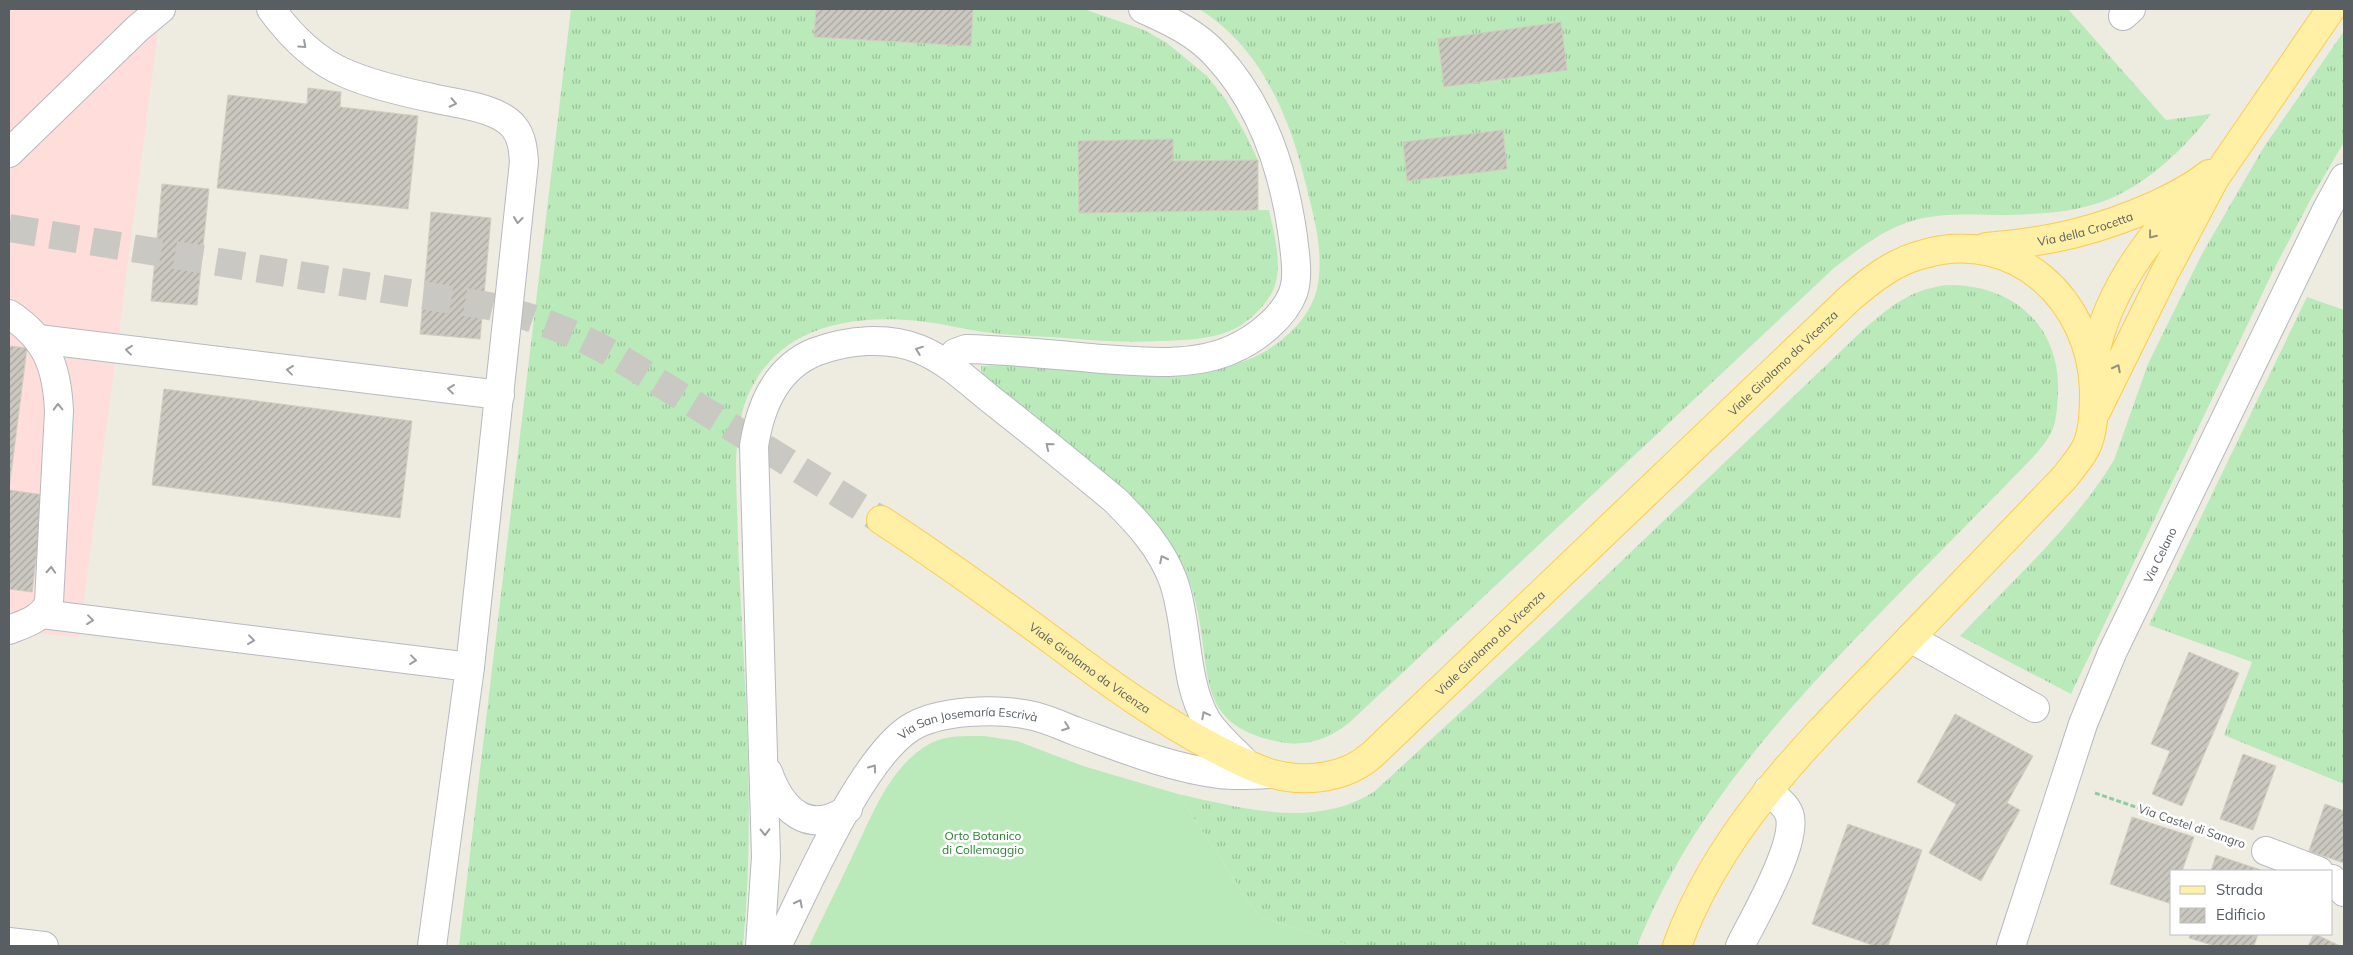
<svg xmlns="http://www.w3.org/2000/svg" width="2353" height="955" font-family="Mulish,sans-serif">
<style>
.medical{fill:#feddda}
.grass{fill:url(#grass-tufts)}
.garden{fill:#bae9ba}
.building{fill:url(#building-hatch);stroke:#d3cdbe}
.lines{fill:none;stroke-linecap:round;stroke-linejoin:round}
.major-tunnel{stroke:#c9c8c2;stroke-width:28;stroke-dasharray:28 14;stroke-linecap:butt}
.minor-casing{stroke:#b6babf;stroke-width:30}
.major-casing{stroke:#ffcc49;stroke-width:30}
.path{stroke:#92caa2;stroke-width:3;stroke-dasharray:5 2.5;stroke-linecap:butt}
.minor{stroke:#fff;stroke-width:28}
.major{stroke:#fff0a5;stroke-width:28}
.oneway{stroke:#9b9ea1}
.oneway2{stroke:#93917a}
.labels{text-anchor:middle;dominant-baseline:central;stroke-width:5;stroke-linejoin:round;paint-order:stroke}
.street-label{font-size:12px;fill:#595e63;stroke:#fff}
.park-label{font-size:12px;fill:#2a822f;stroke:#fff}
</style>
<defs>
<pattern id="grass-tufts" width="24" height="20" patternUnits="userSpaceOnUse" patternTransform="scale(1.25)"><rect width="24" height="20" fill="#bae9ba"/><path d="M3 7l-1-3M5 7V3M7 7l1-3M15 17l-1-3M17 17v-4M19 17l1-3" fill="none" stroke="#9ac09b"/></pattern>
<pattern id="building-hatch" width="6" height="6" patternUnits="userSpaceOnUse" patternTransform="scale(1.25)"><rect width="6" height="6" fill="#cbc8c0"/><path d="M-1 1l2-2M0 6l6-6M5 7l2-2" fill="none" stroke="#a8a6a0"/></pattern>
</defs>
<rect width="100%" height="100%" fill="#eeebe1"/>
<path class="medical" d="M9,9H161L79,637L9,631Z"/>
<path class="grass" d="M571,9H816L815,37L971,46L973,9H1084L1144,30L1167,43L1207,76L1226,100L1246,135L1258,160L1173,161L1172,139L1078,141L1079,212L1269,210C1274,234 1283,264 1274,288C1267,305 1248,323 1232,330C1210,340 1183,340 1160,341C1123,343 1088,340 1051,337C1029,336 1006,335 984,332C962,329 941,323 918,321C881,317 834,319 800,338C771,353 750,382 742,413C734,444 736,477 737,509C738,542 739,574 741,606C747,720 754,833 743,946H459Z
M1199,9H2068L2166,120L2211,114C2181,153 2137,194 2088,206C2063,213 2036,214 2009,215C1978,215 1945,212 1915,220C1883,229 1859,249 1834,268L1350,722C1330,739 1306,747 1280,742C1198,726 1211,679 1198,613C1192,583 1181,555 1162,531C1143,505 1116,484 1091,463C1055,433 1019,405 982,376L981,366C1038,363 1097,366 1154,366C1175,367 1198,370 1219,367C1259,363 1307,330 1317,289C1325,252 1313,213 1304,177C1288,112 1258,45 1199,9Z
M2344,31V142L2313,195L2275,267L2071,694L1960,636C2013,580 2074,526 2114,460L2148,364L2202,254L2262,150Z
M1947,285C2013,284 2061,326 2058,394C2057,407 2057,421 2051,433C2040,453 2020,470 2005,486C1980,511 1955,537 1930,562C1815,680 1700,790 1637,946H1352L1259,917L1178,794C1242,808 1316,830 1375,791L1539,640L1863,330C1891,306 1909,290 1947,285Z
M2307,297L2344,310V784L2224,735L2252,662L2149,625Z"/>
<path class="garden" d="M984,736L1017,741L1083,766L1178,794L1259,917L1352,946H809C823,916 838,887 852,857C872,816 889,766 931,743C947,735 967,736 984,736Z"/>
<path class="building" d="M816,9H973L971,46L814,37Z
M1561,22L1567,70L1444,87L1438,39Z
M308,88L341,92L340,107L418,116L408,209L217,188L228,95L307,104Z
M1503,130L1507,169L1407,181L1403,142Z
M1173,139V161L1258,160V210L1079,213L1078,141Z
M162,184L209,189L197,305L151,301Z
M431,212L491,218L480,339L420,334Z
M9,346L27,348L9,490L44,495L32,592L9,589Z
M164,389L412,421L400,518L152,485Z
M2189,652L2239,673L2182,806L2152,794L2170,751L2151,744Z
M1955,714L2033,756L2007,803L2020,810L1981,881L1929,853L1956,804L1917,782Z
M2243,754L2276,766L2253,830L2220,819Z
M2325,804L2344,811V863L2309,851Z
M2132,817L2194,837L2182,871H2172V904L2110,884Z
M1848,824L1922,850L1888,946H1875L1812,924Z
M2216,855L2261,870L2260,871H2211Z
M2191,934H2258L2254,946H2215L2189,938Z
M2314,934H2315L2340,946H2308Z"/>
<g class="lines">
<path class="major-tunnel" d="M9,228L489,306C539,318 583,336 626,362L881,520"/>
<defs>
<g id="minor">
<path d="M271,9C290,35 314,60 345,73C372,85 403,92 432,98C456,104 498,107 514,127C522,137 523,149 524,162L470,667L432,946"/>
<path d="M2123,16L2131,9"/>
<path d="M9,153L138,28L161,9"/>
<path d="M9,314C47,339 57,367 59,411L49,602C43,619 24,624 9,630"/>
<path d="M38,339L500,395"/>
<path d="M946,363L955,353L966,349C1011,350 1057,355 1102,359C1144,362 1194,367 1233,349C1256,339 1284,317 1293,293C1299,276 1295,255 1293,237C1284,172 1262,104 1216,55C1196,33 1170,21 1143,9"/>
<path d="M42,614L470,667"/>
<path d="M1910,638L2035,708"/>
<path d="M768,772C781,809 808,837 848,809"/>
<path d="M2266,851L2319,871"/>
<path d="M2332,879L2344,892"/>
<path d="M9,942L44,946"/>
<path d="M760,946L766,857L754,446C760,407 776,368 815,352C847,340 887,336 919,349C948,361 970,383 994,402C1035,434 1075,467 1115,500C1139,524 1161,548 1173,580C1189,625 1183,681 1207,721C1217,736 1231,748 1243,760"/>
<path id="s1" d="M777,946C805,891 860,760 910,728C938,710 997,708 1029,715C1045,718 1060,725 1075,731C1122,748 1170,768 1220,774C1236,776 1253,775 1269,774"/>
<path d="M1740,946C1754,918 1796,846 1790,817C1788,806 1776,798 1768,790"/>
<path id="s2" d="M2011,946L2083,724L2112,653L2326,211L2344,178"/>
</g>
<g id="major">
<path id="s3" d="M1986,247C2050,242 2097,231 2156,205C2175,196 2193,187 2209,174"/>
<path d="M2093,366C2103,297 2144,245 2188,194"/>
<path d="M2097,410L2164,274L2215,178L2331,9"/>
<path id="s4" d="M881,520C941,559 999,601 1057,644C1109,683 1160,720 1218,750C1236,759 1254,769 1273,774C1307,783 1347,778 1373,754L1850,298C1872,279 1895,261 1924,254C2016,228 2091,300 2094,390C2094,408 2094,426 2088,443C2083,456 2073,466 2065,477C2007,538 1948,599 1889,660C1806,745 1718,832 1677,946"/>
</g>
</defs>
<use href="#minor" class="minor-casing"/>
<use href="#major" class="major-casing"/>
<path class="path" d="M2095,793L2234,841"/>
<use href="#minor" class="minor"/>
<use href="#major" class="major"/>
</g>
<defs><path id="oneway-chevron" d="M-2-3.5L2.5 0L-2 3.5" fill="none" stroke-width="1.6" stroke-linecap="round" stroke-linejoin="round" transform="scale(1.25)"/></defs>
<g class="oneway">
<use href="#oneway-chevron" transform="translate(303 45) rotate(42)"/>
<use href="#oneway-chevron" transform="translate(453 103) rotate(12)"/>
<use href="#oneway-chevron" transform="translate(518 220) rotate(96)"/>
<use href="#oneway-chevron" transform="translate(129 350) rotate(-173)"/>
<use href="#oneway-chevron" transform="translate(919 350) rotate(-159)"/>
<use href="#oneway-chevron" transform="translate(290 370) rotate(-173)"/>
<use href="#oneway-chevron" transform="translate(451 389) rotate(-173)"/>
<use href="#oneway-chevron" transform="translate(58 407) rotate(-91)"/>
<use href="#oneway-chevron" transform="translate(1049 446) rotate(-141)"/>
<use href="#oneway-chevron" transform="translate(1163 559) rotate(-117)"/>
<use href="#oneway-chevron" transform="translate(51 570) rotate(-87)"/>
<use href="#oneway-chevron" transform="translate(90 620) rotate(7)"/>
<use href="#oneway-chevron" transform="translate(251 640) rotate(7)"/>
<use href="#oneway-chevron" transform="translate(413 660) rotate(7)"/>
<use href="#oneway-chevron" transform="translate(1205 715) rotate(-118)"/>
<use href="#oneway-chevron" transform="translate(1066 727) rotate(20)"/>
<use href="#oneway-chevron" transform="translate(873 768) rotate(-54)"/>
<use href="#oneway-chevron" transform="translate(765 832) rotate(89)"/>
<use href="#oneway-chevron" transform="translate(799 903) rotate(-63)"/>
</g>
<g class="oneway2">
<use href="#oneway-chevron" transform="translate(2152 235) rotate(128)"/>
<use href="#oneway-chevron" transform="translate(2117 368) rotate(-63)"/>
</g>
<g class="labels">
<g class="street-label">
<text stroke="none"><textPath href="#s3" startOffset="101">Via della Crocetta</textPath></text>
<text stroke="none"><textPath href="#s4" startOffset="1141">Viale Girolamo da Vicenza</textPath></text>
<text stroke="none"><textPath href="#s2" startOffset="419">Via Celano</textPath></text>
<text stroke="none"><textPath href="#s4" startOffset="736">Viale Girolamo da Vicenza</textPath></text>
<text stroke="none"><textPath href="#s4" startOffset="256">Viale Girolamo da Vicenza</textPath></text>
<text stroke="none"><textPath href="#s1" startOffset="316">Via San Josemaría Escrivà</textPath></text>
<text transform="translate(2192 826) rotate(19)">Via Castel di Sangro</text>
</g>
<g class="park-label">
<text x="983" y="835">Orto Botanico<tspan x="983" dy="14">di Collemaggio</tspan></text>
</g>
</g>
<rect width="2353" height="955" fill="none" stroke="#595e63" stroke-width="20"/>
<rect x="2170" y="870" width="162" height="65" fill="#ffffff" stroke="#bdbfc1"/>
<rect x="2180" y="886" width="25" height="8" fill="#fff0a5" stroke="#bdbfc1"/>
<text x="2216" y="895" font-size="15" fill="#595e63">Strada</text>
<rect x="2180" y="908" width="25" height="15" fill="url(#building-hatch)" stroke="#bdbfc1"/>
<text x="2216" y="920" font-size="15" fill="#595e63">Edificio</text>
</svg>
